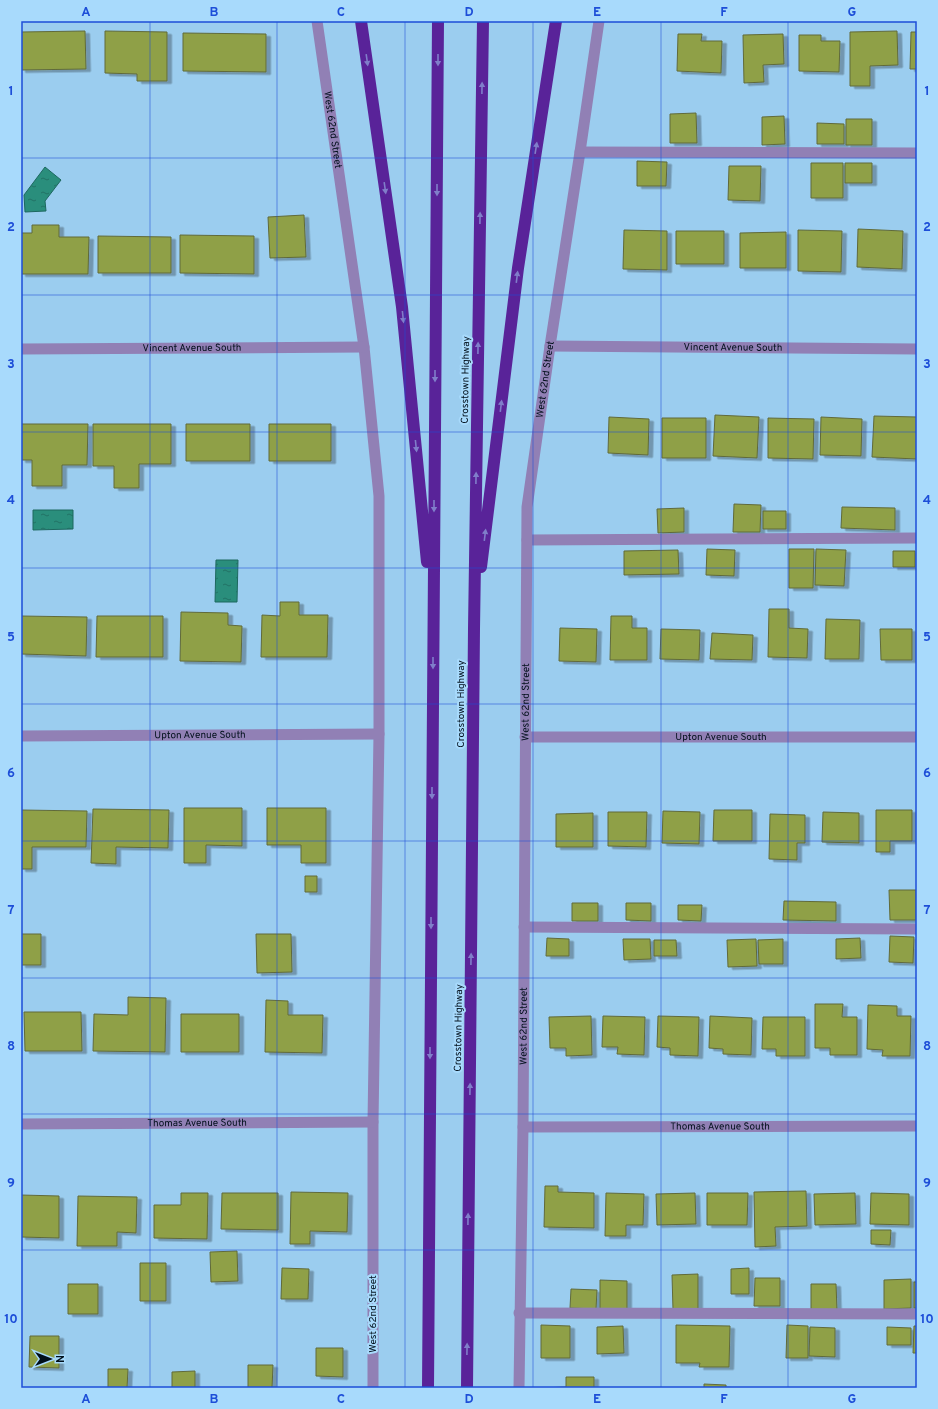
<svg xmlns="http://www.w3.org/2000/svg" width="938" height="1409" font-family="Overpass,sans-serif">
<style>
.water{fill:url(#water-ripples);stroke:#1d685f}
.building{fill:#8fa046;stroke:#606a3a;filter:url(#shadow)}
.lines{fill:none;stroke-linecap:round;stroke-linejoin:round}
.service{stroke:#9180b5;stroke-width:11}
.minor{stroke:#9180b5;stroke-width:11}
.motorway{stroke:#592399;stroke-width:12}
.oneway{fill:#807eca}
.grid{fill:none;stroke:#1d4ed8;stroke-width:1;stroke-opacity:0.55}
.labels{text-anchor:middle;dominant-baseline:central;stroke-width:4;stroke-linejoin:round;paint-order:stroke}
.street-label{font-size:10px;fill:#000f1b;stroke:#a8dafc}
.neatline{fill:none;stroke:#1d4ed8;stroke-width:1.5}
.grid-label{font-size:13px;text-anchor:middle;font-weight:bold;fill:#1d4ed8}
</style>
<defs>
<pattern id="water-ripples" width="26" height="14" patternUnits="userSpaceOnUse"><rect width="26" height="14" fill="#2a8e7c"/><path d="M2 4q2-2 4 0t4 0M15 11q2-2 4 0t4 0" fill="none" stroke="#227265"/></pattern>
<filter id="shadow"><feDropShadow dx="4.5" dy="2.5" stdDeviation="0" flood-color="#0004"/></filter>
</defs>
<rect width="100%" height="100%" fill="#9bcdef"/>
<path class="water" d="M45,167L61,180L45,201L46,211L25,212L24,195Z
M33,510H73V529L33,530Z
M216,560H238L237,602H215Z"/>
<path class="building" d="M85,31L86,69L21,70V32Z
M105,31L167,32V81H137V74L105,73Z
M897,31L898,65L870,66V86H850V32Z
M911,32H917V69H910Z
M183,33L266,34V72L183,71Z
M678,34H702L701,41H722L721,73L677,71Z
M783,34L784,64L763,65L764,82L744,83L743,35Z
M799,35H821V41H840L839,72L799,71Z
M696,113L697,143H670V114Z
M784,116L785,144L762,145V117Z
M846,119H872V145H846Z
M817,123L844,124V144H817Z
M637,161L667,162L666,186H637Z
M811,163H843V198H811Z
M845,163H872V183H845Z
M729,166H761L760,201L728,200Z
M304,215L306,257L270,258L268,217Z
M32,225H59V237H89L88,274H21V233H32Z
M858,229L903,231L902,269L857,267Z
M624,230L667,231V270L623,269Z
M798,230L842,231L841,272L798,271Z
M676,231H724V264H676Z
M786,232V268H740V233Z
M180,235L254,236V274L180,273Z
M98,236L171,237V273H98Z
M715,415L759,417L757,458L713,456Z
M874,416L917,417V459L872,457Z
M609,417L649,419L648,455L608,453Z
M821,417L862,419L861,456L820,455Z
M662,418H706V458H662Z
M768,418L814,419L813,459L768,458Z
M21,424H88L87,465H62V486H32V460H21Z
M93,424H171V464H139V488H114V466H93Z
M186,424H250V461H186Z
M269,424H331V461H269Z
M734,504L761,505L760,532H733Z
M842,507L895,508V530L841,528Z
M684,508V532L658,533L657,509Z
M763,511H786V529H763Z
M707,549L735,550L734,576L706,575Z
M789,549H814L813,588H789Z
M816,549L846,550L844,586L815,585Z
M678,550L679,574L624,575V551Z
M893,551H915V567H893Z
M280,602H299V615H328L327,657H261L262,615L280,616Z
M769,609H789V628L808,629L807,658L768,657Z
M181,612L228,613V625L242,626L241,662L180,661Z
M21,616L87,617L86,656L21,654Z
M97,616H163V657H96Z
M611,616H632V628H647V660H610Z
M826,619L860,620L859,659H825Z
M560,628L597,629L596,662L559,661Z
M661,629L700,630L699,660L660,659Z
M880,629H912V660H881Z
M712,633L753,635L752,660L710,659Z
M184,808H242V846L206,845V863H184Z
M267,808H326V863H301V845H267Z
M93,809L169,810L168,848L116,847V864L91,863Z
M21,810L87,811L86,847H32V869H21Z
M714,810H752V841H713Z
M876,810H912V841H890V852H876Z
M663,811L700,812L699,844L662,843Z
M608,812H647L646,847L608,846Z
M823,812L859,813V843L822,842Z
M593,813V847H556V814Z
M770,814L805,815V843H797V860L769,859Z
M305,876H317V892H305Z
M889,890H916V920H890Z
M784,901L836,902V921L783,920Z
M572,903H598V921H572Z
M626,903H651V921L626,920Z
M678,905H702L701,921L678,920Z
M21,934H41V965H21Z
M256,934H291L292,972L257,973Z
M890,936L914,937L913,963L889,962Z
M547,938L569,939V956H546Z
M860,938L861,958L836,959V939Z
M623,939H650L651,959L624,960Z
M756,939L757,966L728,967L727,940Z
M783,939V964H759L758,940Z
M654,940H676L677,956H654Z
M128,997L166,998L165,1052L93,1051L94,1014L128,1015Z
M266,1000L288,1001V1015H323L322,1053L265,1052Z
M815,1004H843L842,1017H857V1055H830V1048H815Z
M868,1005L897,1006V1016H911L910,1056H882L883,1050L867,1049Z
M24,1012H81L82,1051H25Z
M181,1014H239V1052H181Z
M591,1016L592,1055L566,1056V1048H550L549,1017Z
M603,1016L645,1017L644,1055L617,1054L618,1047H602Z
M658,1016L699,1017L698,1056L670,1055V1048L657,1047Z
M710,1016L752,1018L751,1055L723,1054V1049L709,1048Z
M763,1017H805V1056H776V1049H762Z
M545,1186H558V1192L594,1193V1228L544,1227Z
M806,1191L807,1226L775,1227L776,1246L755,1247L754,1192Z
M291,1192L348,1193L347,1232L310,1231V1244H290Z
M181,1193H208L207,1239L154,1238V1205H181Z
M222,1193H278V1230L221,1229Z
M606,1193L644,1194L643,1225H626V1236H605Z
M695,1193L696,1224L657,1225L656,1194Z
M707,1193H748L747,1225H707Z
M855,1193L856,1224L815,1225L814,1194Z
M871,1193L909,1194V1225L870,1224Z
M21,1195L59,1196V1238L21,1237Z
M78,1196L137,1197L136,1233L117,1232V1246H77Z
M871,1230H891L890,1245L871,1244Z
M237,1251L238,1281L211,1282L210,1252Z
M140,1263H166V1301H140Z
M282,1268L309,1269L308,1299H281Z
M749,1268V1294H731V1269Z
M698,1274V1310H673L672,1275Z
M755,1278H780V1306H754Z
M911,1279V1308L884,1309V1280Z
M600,1280L627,1281V1309H600Z
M914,1282H917V1308H914Z
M68,1284H98V1314H68Z
M811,1284H836L837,1310H811Z
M571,1289L597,1290L596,1309L570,1308Z
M541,1325L570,1326V1358H541Z
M676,1325L730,1326L729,1367H699L700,1363H676Z
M787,1325L808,1326V1358H786Z
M623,1326L624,1353L597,1354V1327Z
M914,1326H917V1353H913Z
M810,1327L835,1328V1357L809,1356Z
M887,1327L911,1328V1345H887Z
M30,1336H59V1368L29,1367Z
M316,1348H343V1377L316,1376Z
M248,1365H273L272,1388H248Z
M108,1369H128L127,1388H108Z
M195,1371V1388H172V1372Z
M566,1377H594V1388H541L566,1387Z
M704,1384L726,1385V1388H704Z"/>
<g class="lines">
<path class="service" d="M580,152L917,153
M527,540L917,538
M524,927L917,929
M519,1313L917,1314"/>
<g class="minor">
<path id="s1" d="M317,21L364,347L379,496V734L373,1122V1388"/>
<path id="s2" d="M550,346L917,349"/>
<path id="s3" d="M21,349L364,347"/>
<path id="s4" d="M21,736L379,734"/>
<path id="s5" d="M525,737H917"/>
<path id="s6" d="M21,1124L373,1122"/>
<path id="s7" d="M523,1127L917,1126"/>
<path id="s8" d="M519,1388L523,1127L527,507L550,346L580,152L599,21"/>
</g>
<path class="motorway" d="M361,21L402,307L427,562
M481,567L518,268L556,21
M428,1388L438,21
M467,1388L474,629L483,21"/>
</g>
<defs><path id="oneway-solid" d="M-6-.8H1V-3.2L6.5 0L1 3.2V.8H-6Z"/></defs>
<g class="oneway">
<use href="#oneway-solid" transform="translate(367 60) rotate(82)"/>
<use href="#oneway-solid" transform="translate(438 60) rotate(90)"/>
<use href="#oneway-solid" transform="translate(482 88) rotate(-89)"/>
<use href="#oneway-solid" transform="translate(536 148) rotate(-81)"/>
<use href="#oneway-solid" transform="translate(385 188) rotate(82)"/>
<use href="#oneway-solid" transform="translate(437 190) rotate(90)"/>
<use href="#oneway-solid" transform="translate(480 218) rotate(-89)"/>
<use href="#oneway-solid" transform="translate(517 277) rotate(-83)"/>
<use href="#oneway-solid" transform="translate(403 317) rotate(84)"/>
<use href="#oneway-solid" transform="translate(478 348) rotate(-89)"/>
<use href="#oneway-solid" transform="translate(435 376) rotate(90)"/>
<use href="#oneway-solid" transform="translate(501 406) rotate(-83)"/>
<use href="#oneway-solid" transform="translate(416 446) rotate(84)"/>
<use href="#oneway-solid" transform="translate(476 478) rotate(-89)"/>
<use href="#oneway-solid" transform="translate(434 506) rotate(90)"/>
<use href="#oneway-solid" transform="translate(485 535) rotate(-83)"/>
<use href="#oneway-solid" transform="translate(433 663) rotate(90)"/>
<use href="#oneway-solid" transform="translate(432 793) rotate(90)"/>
<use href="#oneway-solid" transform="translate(431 923) rotate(90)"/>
<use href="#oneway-solid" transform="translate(471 959) rotate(-89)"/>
<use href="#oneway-solid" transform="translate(430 1053) rotate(90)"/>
<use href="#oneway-solid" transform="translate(470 1089) rotate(-89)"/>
<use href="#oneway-solid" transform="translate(468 1219) rotate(-89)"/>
<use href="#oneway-solid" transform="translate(467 1349) rotate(-89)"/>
</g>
<path class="grid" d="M150,21V1388M277,21V1388M405,21V1388M533,21V1388M661,21V1388M788,21V1388M21,158H917M21,295H917M21,432H917M21,568H917M21,704H917M21,841H917M21,978H917M21,1114H917M21,1250H917"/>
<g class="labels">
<g class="street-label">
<text stroke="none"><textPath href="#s1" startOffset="110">West 62nd Street</textPath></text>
<text stroke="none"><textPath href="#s3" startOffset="171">Vincent Avenue South</textPath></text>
<text stroke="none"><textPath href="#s2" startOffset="183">Vincent Avenue South</textPath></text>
<text stroke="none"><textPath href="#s8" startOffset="1010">West 62nd Street</textPath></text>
<text transform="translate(466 380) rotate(-89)">Crosstown Highway</text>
<text stroke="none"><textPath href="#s8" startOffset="686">West 62nd Street</textPath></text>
<text transform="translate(461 704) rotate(-90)">Crosstown Highway</text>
<text stroke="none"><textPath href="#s4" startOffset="179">Upton Avenue South</textPath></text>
<text stroke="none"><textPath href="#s5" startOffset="196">Upton Avenue South</textPath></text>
<text stroke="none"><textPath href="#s8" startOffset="362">West 62nd Street</textPath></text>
<text transform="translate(459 1028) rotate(-89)">Crosstown Highway</text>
<text stroke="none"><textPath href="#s6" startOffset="176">Thomas Avenue South</textPath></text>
<text stroke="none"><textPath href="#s7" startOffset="197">Thomas Avenue South</textPath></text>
<text transform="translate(373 1314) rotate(-90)">West 62nd Street</text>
</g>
</g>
<rect width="938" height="1409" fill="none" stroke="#a8dafc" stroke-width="44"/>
<g transform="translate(50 1359) rotate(90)" stroke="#a8dafc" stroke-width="3" paint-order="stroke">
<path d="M0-3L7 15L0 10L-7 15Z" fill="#000f1b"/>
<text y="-6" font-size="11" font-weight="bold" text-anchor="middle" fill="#000f1b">N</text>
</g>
<rect x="22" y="22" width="894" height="1365" class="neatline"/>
<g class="grid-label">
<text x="86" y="16">A</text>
<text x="214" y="16">B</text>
<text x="341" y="16">C</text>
<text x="469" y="16">D</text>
<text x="597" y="16">E</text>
<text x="724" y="16">F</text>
<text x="852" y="16">G</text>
<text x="11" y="95">1</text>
<text x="927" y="95">1</text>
<text x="11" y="231">2</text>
<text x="927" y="231">2</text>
<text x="11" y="368">3</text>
<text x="927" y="368">3</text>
<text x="11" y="504">4</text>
<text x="927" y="504">4</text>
<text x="11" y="641">5</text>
<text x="927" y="641">5</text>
<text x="11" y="777">6</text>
<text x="927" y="777">6</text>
<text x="11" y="914">7</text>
<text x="927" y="914">7</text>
<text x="11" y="1050">8</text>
<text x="927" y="1050">8</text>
<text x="11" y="1187">9</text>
<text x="927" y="1187">9</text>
<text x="11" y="1323">10</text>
<text x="927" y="1323">10</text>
<text x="86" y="1403">A</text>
<text x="214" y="1403">B</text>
<text x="341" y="1403">C</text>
<text x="469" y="1403">D</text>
<text x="597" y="1403">E</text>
<text x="724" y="1403">F</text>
<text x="852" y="1403">G</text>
</g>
</svg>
